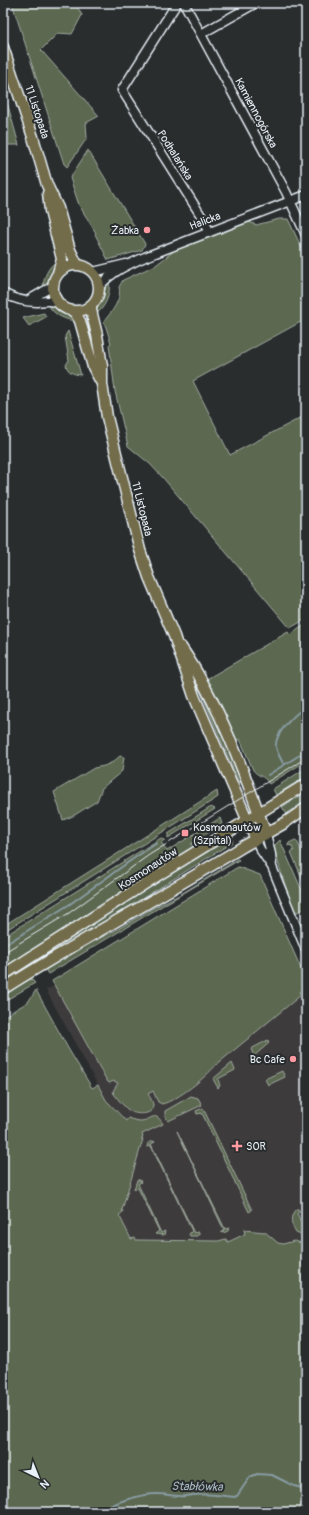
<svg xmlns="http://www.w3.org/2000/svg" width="309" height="1515" font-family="Pangolin,sans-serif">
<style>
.built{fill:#3e3a3b}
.green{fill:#5b674f;stroke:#a2aca4}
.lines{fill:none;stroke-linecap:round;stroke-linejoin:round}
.stream{stroke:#889ca4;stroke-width:2}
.minor-casing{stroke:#e8f1f8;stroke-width:11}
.major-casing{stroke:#e8f1f8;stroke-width:13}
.minor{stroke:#2a2d2e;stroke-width:8}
.major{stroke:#736c4b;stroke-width:10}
.tram{stroke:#e8f1f8;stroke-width:1}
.poi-dot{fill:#ff9aa2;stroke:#2a2d2e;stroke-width:1.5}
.labels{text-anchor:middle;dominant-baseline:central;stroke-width:4;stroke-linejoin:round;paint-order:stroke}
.street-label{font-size:11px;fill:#e8f1f8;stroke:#2a2d2e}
.poi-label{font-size:11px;fill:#e8f1f8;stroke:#2a2d2e;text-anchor:end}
.water-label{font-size:12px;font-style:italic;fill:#a8b8c0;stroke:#2a2d2e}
</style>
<rect width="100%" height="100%" fill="#2a2d2e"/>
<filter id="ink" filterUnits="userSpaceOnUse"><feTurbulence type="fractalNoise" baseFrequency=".025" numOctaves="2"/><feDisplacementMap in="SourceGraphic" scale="8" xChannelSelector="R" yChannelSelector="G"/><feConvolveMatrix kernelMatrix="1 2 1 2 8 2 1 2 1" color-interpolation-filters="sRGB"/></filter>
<g filter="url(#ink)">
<path class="built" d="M238,867L260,875L306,980V1246L110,1241L140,1135L106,1100L46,990L54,986L52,981Z"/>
<path class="green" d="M12,3H75L82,15L72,34L58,33L41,50L99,116L86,123L87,138L67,167L64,164Z
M3,88L19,145H3Z
M88,150L145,244L142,250L108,260L95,234L96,233L79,205L70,178Z
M279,219H288L306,257V319L193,381L230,455L306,415V619L290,628L164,479L150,464L128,446L115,391L109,345L111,343L104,321C112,312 122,299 119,287L123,280L156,265L175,250L247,221L256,225Z
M58,260L47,285L43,289C43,277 48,267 58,260Z
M109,280C111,294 106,307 95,315C96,308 101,303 103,296C105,290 105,286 109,280Z
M47,303C53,305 71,316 75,321C62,319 53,314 47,303Z
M44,313L46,317L29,326L23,318Z
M68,331L81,375C74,374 68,373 66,365L69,360L65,336Z
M306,624V761L269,784C263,774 258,777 253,770L240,739L236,740L233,736L205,680L288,632L290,635Z
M191,669L221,729L243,781L239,783Z
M120,756L124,757L122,771L102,788L97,801L73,816L63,820L54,792L94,768L104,766L113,762Z
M306,768V776L276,795L273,789Z
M217,791L218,797L212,801L3,932V926Z
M306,792V803L288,816L282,807Z
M211,807L215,809L168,838V834Z
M220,818L222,824L191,844L193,847L182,856L3,970V937L161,838L165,840L161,842L167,851Z
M230,836L233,842L45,959H41L42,955Z
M280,840L306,900V908L298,912L293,911L274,849L275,845Z
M295,840L297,841L306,861V888L291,852L294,851L291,845L288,846V845L289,843Z
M238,859L239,860L48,974L46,971V967L67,955L118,929L155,907L181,894Z
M238,867L260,875L306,980V986L299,992L301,995L216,1065C206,1077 178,1100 162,1104L158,1102L153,1091L148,1094C150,1097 153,1102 153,1105C154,1115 138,1115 132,1112C125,1109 119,1100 114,1094L113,1091L118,1083L114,1081L109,1083L107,1081L52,981Z
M30,978L35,983L3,1002V992Z
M36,990L69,1050L92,1088L98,1085L106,1100L126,1121L128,1118C133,1120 137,1121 141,1121C152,1120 155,1110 163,1124L142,1134L143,1137L141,1139H143L122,1210L123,1212L119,1215L131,1239L135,1238L136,1240L218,1241L226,1239L228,1242L245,1234L244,1230L265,1232L278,1243L283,1244L294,1241L306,1244V1512H3V1017L28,1002Z
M268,1040L269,1043L254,1056L251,1049Z
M232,1063L235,1070L218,1079L220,1086L218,1088L213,1079Z
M282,1071L285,1077L268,1085L265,1079Z
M191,1096L198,1098L202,1105L168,1121L165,1115V1111Z
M203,1108L252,1210L249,1212L202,1113L197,1114L196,1111Z
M177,1131L225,1229L229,1228L228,1231L223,1233L221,1232L224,1230Z
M153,1141L155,1142L151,1144L194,1233L199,1232V1234L197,1236H190L189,1234L192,1231L151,1146L147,1147L148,1143Z
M137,1180H140L141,1182L138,1184L161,1233L165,1231L164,1235L155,1234L159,1231L138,1188L134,1189Z
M296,1209H298L300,1211L297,1213L306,1233V1237L296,1233C291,1224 289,1217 296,1209Z"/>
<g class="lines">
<path class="stream" d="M284,765C281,759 277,753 276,747C274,733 296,713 306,707
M268,775L306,751
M3,946L70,904L130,861L157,843
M101,1512C112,1502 142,1494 157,1494C166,1494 175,1497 185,1496C201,1493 217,1495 234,1497L237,1496L250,1477L257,1474L272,1475L294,1486L306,1489"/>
<defs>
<path id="minor" d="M177,3L122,90L205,222L209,231
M184,3L286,192L306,235
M201,34L256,3
M93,272L126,264
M100,286C111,272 129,264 145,257L306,195
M3,293C14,299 24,302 37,302C46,301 48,300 58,303
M27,301L53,286
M266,834L271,854L272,867
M256,840L260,849L272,867L306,950"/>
<path id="major" d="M3,47L33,137L47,185L58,208L70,250L77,264
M48,193L50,211L62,259L58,273
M53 288a23 23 0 1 1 46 0a23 23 0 1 1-46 0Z
M91,305V310L97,335L102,366V384L107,417L140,550L149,577L174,636L194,696L256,840
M74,311L80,321L93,367L101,382
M181,647C219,703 244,771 266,834
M3,975L160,874L306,784
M3,989C82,939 164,895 244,846L283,824L306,808"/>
</defs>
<use href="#minor" class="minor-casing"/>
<use href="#major" class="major-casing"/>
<use href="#minor" class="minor"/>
<use href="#major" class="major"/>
<path class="tram" d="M3,953L69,913L149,855L306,758"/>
</g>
</g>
<g class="poi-dot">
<circle cx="147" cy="230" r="4"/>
<rect x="181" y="829" width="8" height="8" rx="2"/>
<circle cx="293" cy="1059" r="4"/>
<path d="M235 1140h4v4h4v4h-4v4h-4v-4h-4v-4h4z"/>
</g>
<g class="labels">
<g class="street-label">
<text transform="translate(37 112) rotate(72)">11 Listopada</text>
<text transform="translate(256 113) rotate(62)">Kamiennogórska</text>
<text transform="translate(175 155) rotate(58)">Podhalańska</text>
<text transform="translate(205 221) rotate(-21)">Halicka</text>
<text transform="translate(142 509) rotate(76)">11 Listopada</text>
<text transform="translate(148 869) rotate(-33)">Kosmonautów</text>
</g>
<g class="poi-label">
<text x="139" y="230">Żabka</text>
<text x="193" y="827" text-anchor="start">Kosmonautów<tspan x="193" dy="13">(Szpital)</tspan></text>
<text x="285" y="1059">Bc Cafe</text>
<text x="246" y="1146" text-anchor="start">SOR</text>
</g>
<g class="water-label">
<text transform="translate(197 1487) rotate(1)">Stabłówka</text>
</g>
</g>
<rect width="309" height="1515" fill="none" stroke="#2a2d2e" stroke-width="16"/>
<rect x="8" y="8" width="293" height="1499" fill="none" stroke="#e8f1f8" stroke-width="1.5" filter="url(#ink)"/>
<g transform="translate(38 1477) rotate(137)" stroke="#2a2d2e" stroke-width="3" paint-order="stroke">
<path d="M0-3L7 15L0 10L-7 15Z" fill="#e8f1f8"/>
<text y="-6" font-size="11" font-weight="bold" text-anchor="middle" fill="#e8f1f8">N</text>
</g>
</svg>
